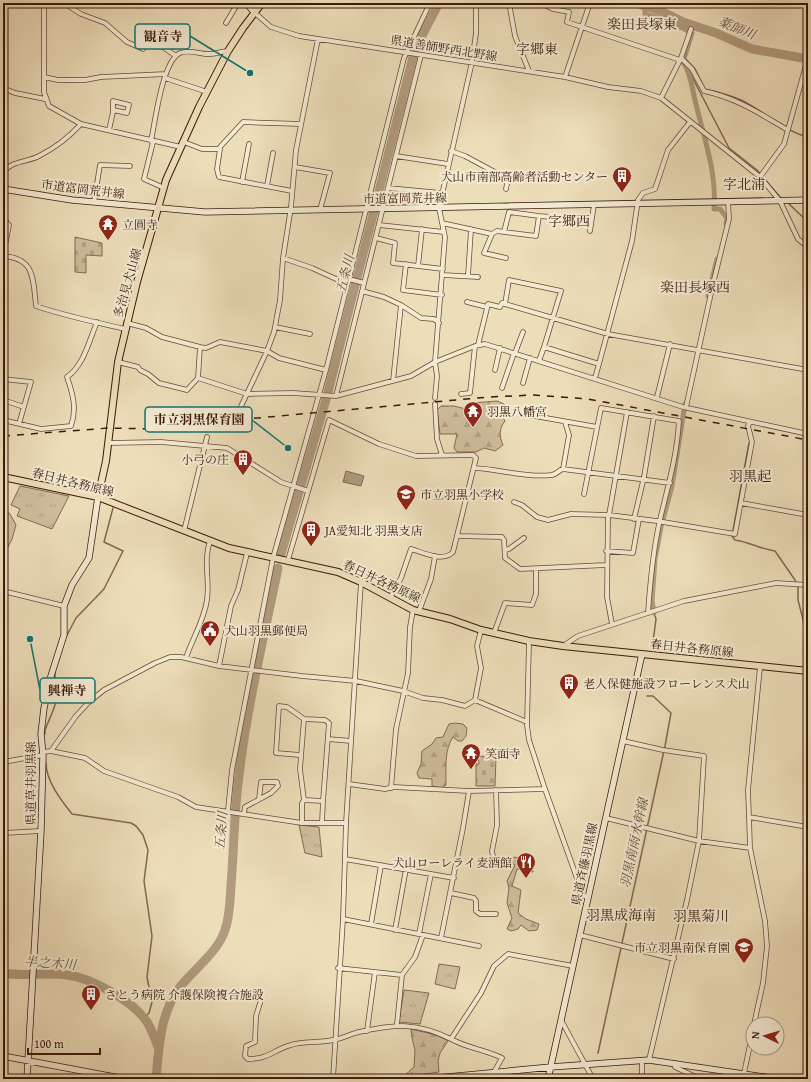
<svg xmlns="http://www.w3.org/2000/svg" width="811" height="1082" font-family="'Gentium Book Plus','Noto Serif JP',serif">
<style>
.grass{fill:url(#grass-tufts);stroke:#846a54}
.forest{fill:url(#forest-firs);stroke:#846a54}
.cemetery{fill:url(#cemetery-stones);stroke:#846a54}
.water{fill:url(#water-ripples);stroke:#816750}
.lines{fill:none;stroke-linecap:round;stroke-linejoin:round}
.stream{stroke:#816750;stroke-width:1.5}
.canal{stroke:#b09b7e;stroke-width:5}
.river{stroke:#b09b7e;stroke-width:9}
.street-casing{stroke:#674a37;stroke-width:5.5}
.secondary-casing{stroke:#3a180b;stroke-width:7}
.primary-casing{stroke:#3a180b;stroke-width:8}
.street{stroke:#f3ead2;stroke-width:4}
.secondary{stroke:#f3ead2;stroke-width:5.5}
.primary{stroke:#eddeba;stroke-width:6}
.rail{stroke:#3a180b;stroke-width:1.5;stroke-dasharray:7 7;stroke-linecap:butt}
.labels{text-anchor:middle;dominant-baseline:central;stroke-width:4;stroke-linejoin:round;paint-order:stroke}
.street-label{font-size:12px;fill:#3a180b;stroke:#f3ead2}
.poi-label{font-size:12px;fill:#3a180b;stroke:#f3ead2;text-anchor:start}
.water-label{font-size:13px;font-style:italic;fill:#694c39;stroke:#f3ead2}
.quarter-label{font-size:14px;fill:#3a180b;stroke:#f3ead2}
.leader{fill:none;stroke:#0f766e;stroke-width:1.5}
.callout-dot{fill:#0f766e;stroke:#f3ead2;stroke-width:1.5}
.callout{fill:#f3ead2;stroke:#0f766e;stroke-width:1.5}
.callout-label{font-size:13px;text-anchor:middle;font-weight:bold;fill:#3a180b}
</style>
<defs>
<pattern id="grass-tufts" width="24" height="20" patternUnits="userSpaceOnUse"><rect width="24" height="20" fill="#cfbc9c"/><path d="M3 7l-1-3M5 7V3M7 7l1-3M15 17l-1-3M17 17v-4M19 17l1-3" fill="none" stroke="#b2a185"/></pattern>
<pattern id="forest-firs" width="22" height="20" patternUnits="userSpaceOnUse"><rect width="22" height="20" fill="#cfbc9c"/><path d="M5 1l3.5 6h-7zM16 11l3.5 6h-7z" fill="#b2a185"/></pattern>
<pattern id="cemetery-stones" width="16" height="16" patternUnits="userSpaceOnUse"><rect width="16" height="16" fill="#cfbc9c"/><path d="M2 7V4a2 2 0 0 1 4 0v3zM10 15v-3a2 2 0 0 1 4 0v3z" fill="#b2a185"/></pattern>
<pattern id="water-ripples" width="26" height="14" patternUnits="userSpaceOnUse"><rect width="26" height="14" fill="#b09b7e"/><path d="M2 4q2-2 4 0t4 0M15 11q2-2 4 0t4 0" fill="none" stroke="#907d65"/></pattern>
</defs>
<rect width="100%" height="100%" fill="#eddeba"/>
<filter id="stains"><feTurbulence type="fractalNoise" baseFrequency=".005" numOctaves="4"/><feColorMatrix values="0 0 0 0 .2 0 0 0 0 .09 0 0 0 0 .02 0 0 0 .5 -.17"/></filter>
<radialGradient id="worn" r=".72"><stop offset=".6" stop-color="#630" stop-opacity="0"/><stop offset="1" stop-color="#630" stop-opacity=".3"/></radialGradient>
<path class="grass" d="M20,486L69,496L52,529L17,516L20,509L11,505Z
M299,825L319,827L322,857L305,853Z
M439,964L460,967L455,989L435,984Z
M404,990L429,993L420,1024L399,1022Z"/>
<path class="forest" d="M497,401L504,404L505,408H499L496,413L502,416L505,421C499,428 499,437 503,445L495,451L484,448L476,452H457L454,448L457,434H440L437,410L441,406H454L466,409L472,403Z
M3,508L10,514L16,525L12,539L3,557Z
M455,723L463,724L467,728L466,736L462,741H458L453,737C444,750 446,770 446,785L442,788L432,786V779L419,778L417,773L421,764L422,751L432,744L436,738L443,737L449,724Z
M514,857L528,860L533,871V872L517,869L512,886L521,890L518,913L526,919L539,924L537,930L529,931L521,925L518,929L511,931L507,929L512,918L507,903L509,888L507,881L515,865L511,863Z
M411,1029L436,1035L448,1041L440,1053L438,1061L439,1072L403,1077L414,1067L415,1050L412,1038Z"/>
<path class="cemetery" d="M75,237L102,243V256L86,255V273L75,272Z
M478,756L496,757L495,786H476V764H479Z"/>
<path class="water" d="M346,471L364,476L361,486L343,482Z"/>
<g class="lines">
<path class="stream" d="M684,57L695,69L705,89C718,92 731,95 743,101C763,111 786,132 808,137
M688,69L729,148L757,170L781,198
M788,203L808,222
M749,443L732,536L735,540C749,542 761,549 775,551L795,580L798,587V600L808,639
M66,637L76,618L104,589L123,551L104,542L113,508
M652,650L656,619L654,613
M807,678L808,715
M45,734V730C49,719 56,707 57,696C58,687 54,678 55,671
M46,763C46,781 61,800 72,814L131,823L136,826L143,835L148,850L144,881L152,936L147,977L152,1002L149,1013L144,1018
M598,1053L665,746L671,713L653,696H647
M504,1079H505"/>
<path class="canal" d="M645,7V14L669,21L692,33L683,62C691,73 692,88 695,100C703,135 717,172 714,209H720L727,218L726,224
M708,296L717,259
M654,613L652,601L655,559L661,527L672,486L685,404"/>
<path class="river" d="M636,3L661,11L683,22L716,33L752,49L808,59
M281,554L327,396L415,49L439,3
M3,973C24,977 46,972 67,975C92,978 133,1001 147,1022C152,1030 155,1039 158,1047
M156,1079C159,1047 160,1013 180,987C194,969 218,952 225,930C230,916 230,900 231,885C234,849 234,812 239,776C247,706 264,637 278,568"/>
<defs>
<path id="street" d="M44,3V92L49,106L81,124L181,147
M64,3L81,14L105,23L127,42L143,49L148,42L157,43L176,56
M509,3L515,36L529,71
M540,3L553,9L569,12L567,22L680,60
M255,13L271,27L299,36L565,77L608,87L641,91L661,98L760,177L780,201L798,239L808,247
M226,23L238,3
M681,58L692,69L704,91C737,98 760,114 788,130
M44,77L58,80H85L101,77L166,74
M565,77L590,3
M165,78L207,92
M3,88L15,93L45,99
M661,98L681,58L691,29
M109,130L113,112V101L129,105L127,113L113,110
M151,141C155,123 162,61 180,53C189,49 199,54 207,54C215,55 221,51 228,51
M153,142L144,179L164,188
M184,142L202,149H220V147L243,122L301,124
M220,149L217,169L219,177L292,191
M451,151L465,156L504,177L507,184L506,189
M396,156L448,164
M295,167L330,173L320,210
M3,173C10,161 28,162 39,156C55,148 69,137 81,124
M760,177L784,144L808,58
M242,182L249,144
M267,186L273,153
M388,188L441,193
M94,202L100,165L130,166
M3,218L9,225L3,256
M442,223L492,234L497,231L536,236L539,216L552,217
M379,225L444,232
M590,231L594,205
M504,232L509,212L539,216
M492,234L484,253L506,258
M376,238L395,243L393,263L443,269
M3,256C35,258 33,279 36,306C65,316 95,322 125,329
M283,258L312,268L347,284
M406,264L403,290L442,295
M418,266L422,229
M443,275L478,277
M468,276L471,229
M349,279L364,283
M362,291L384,297L401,305L421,318L434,319L439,323
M467,302L487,307
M505,304L608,334L808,370
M127,323L146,328L162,337L200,347L206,348L220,342L267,351L279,358L326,370
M275,327L310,334
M478,345L488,304L500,307L502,303L505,304L509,280L561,291L544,347
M515,353L523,332
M539,361L544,347L599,364L632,241L638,200L643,193L655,189L668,150L690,122
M118,362L138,367L140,370L148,374L159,383L187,390L198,378L200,347
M495,370L500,348
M198,378L247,394L293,393L336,396L411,376L435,362L475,346L485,344L683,407L808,434
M595,378L599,364
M3,379L31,382L19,424
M393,381L401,305
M523,383L530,358
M502,388L514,353
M461,394L470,393L475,346
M336,396L421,55
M657,397L670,344
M435,398L437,376L435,362L445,237L439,208L472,62L476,33V3
M3,400L24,407
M435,404L437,439L442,455
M686,407L713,284L729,219L728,202
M529,415L597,427
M236,417L267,351L274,332L280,300L283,258L291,207L296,150L318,39
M3,420L41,429L71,426C77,409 73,394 67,377C84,365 89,341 97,322
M108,443L161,442L227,448L281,482L308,491
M474,468C499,469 526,478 552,475C557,474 559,470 563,469L670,483
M563,469L569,435L565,422
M584,494L601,408L679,421C677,457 667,489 659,524C653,553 650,583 648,613
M514,502L522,505L537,517L548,520L571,514L609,515L657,521L735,534L752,442L748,426L750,422
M741,503L808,515
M609,515L627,412
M608,516L607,597L612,624
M634,519L644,477L654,416
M184,531L207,437
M457,536L502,537L504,540L505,558L520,569L606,565
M505,550L509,549L524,538
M606,551L633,553L639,519
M288,560L329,420L379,444L416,456L473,455L476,458L453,552C443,563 422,552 411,549L401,578L390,598
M3,591L64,606
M419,611L431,579L435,556
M494,633L505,603L532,605L536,594V569
M529,641L527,725L529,740L545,789L583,895L588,898
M563,646L578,636L684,601L776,583L808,585
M186,658C192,639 204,621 207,600C210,580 203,560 210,541
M219,666L231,606L238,590L247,553
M475,700L481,668L477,646L481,630
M328,739L351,741
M623,741L663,750L704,756L699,841L687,900L649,1060
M51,751L76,716L89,702L104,690L155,663L170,657H181L219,666L302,676L356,681L403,691L423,698L442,700L465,706L475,700L527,722
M43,752L51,751L85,758L104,771L178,797L196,807L302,823H346
M300,755L276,753L279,706L287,707L304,719L300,769L304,800L323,801L329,723L325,720L304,719
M3,762L43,755
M349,784L385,789L394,787L469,791L545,789
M391,788L396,729L408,673L410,627L413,610
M228,810L232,770L273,558L326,370L404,58L430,3
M244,813L245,807L271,793L278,786L277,782H261L259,799
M749,817L808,827
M606,818L699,841L750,848
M302,823V803L304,800
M322,823L323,801
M3,833L41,831
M345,859L454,878
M494,862L492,851L497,825L496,790
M451,893L474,898L476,901V911L480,914H496
M343,919L479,946
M371,924L381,865
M395,930L406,869
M419,934L431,874
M580,935L674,959
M441,938L463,828L469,791
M338,968L402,975
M261,1000L256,1016L255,1042L246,1046L245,1056L248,1059C269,1059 273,1050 291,1045C302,1041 320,1043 333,1040C342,1039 350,1034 359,1032C395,1024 417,1022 451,1039L481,993L494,966L508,954L573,966
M561,1020L593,1079
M397,1024L402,975L415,957L423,935
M754,1024L763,983L767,946L765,921L750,848L749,817L748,790L760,667
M367,1031L375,972
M451,1039C467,1048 486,1050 502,1058L494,1072
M642,1060V1079
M675,1063V1067L700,1079
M744,1073L753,1031
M333,1079L343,919L346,823L361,582"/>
<path id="secondary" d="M246,3L255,13
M3,189L72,200L205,212L808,200
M3,1056L125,1079
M27,1079L41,831L43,755L41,734L44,708L51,676L64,635V606L72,585L89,558L98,497
M426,1079L551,1067L649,1060L778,1079
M548,1079L642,654"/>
<path id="primary" d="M3,477L98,497L229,548L338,572L361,582L413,610L450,619L481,630L529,641L563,646L808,671
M98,497L106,461L118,362L137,282L166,180L199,107L228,51L243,28L262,3"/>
</defs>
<use href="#street" class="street-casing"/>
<use href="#secondary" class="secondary-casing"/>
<use href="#primary" class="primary-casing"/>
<use href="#street" class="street"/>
<use href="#secondary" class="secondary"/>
<use href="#primary" class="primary"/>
<path class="rail" d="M3,436L109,428L154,429L199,426L235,420L489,397L534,395L588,399L808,440"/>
</g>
<defs>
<symbol id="building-pin" viewBox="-11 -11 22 30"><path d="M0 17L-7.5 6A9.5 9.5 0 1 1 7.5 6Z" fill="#8f2418" stroke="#f3ead2"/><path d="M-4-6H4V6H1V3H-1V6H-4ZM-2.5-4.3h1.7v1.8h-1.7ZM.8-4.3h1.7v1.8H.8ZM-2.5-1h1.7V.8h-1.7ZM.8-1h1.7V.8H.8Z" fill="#fff"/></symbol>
<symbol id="temple-pin" viewBox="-11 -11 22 30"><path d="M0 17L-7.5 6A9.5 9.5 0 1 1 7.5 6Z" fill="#8f2418" stroke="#f3ead2"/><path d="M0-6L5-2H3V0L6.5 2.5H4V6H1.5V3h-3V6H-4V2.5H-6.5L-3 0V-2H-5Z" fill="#fff"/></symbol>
<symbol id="school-pin" viewBox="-11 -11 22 30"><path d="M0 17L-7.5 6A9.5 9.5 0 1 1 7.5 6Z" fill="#8f2418" stroke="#f3ead2"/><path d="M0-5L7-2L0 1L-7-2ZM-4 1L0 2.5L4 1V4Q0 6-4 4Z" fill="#fff"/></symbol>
<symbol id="civic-pin" viewBox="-11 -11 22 30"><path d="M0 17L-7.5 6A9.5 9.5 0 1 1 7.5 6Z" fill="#8f2418" stroke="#f3ead2"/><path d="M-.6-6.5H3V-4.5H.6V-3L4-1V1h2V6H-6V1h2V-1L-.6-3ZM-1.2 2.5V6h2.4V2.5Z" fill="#fff"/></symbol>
<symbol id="restaurant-pin" viewBox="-11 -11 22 30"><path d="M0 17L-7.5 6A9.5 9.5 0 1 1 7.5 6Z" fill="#8f2418" stroke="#f3ead2"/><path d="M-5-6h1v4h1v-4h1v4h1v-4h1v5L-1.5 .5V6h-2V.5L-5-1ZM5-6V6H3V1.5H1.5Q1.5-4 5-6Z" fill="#fff"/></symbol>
</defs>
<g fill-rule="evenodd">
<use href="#building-pin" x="611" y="165" width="22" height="30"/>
<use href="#temple-pin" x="97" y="213" width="22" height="30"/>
<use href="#temple-pin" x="462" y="400" width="22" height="30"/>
<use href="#building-pin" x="232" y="448" width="22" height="30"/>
<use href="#school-pin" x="395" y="483" width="22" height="30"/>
<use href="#building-pin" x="300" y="519" width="22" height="30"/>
<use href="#civic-pin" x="199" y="619" width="22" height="30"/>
<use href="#building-pin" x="558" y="672" width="22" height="30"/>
<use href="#temple-pin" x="460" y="742" width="22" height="30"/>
<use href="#restaurant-pin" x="515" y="851" width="22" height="30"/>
<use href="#school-pin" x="733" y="936" width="22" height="30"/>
<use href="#building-pin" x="80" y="983" width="22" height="30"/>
</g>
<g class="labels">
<g class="street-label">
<text transform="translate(444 48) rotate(9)">県道善師野西北野線</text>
<text transform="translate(83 189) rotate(7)">市道富岡荒井線</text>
<text transform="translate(405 198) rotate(-1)">市道富岡荒井線</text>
<text transform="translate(127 283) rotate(-74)">多治見犬山線</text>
<text transform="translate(73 482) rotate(14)">春日井各務原線</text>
<text transform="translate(382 581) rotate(25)">春日井各務原線</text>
<text transform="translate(692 648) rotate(6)">春日井各務原線</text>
<text transform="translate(30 783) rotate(-90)">県道草井羽黒線</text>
<text transform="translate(584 864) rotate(-78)">県道斉藤羽黒線</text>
</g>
<g class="poi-label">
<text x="608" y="176" text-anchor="end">犬山市南部高齢者活動センター</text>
<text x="122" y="224">立圓寺</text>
<text x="487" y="411">羽黒八幡宮</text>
<text x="229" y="459" text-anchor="end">小弓の庄</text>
<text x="420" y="494">市立羽黒小学校</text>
<text x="325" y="530">JA愛知北 羽黒支店</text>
<text x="224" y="630">犬山羽黒郵便局</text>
<text x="583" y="683">老人保健施設フローレンス犬山</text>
<text x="485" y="753">笑面寺</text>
<text x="512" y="862" text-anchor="end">犬山ローレライ麦酒館</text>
<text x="730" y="947" text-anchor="end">市立羽黒南保育園</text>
<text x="105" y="994">さとう病院 介護保険複合施設</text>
</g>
<g class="water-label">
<text transform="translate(737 28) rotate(22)">薬師川</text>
<text transform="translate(345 274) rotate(-76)">五条川</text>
<text transform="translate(221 831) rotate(-85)">五条川</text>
<text transform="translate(634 843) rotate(-78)">羽黒南雨水幹線</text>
<text transform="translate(50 963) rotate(4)">半之木川</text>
</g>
<g class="quarter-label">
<text x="642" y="24">楽田長塚東</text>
<text x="537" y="49">字郷東</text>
<text x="744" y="184">字北浦</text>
<text x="569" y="221">字郷西</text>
<text x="695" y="287">楽田長塚西</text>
<text x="750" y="476">羽黒起</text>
<text x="621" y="915">羽黒成海南</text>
<text x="701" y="916">羽黒菊川</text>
</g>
</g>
<path class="leader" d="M250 73L190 36M288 448L252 420M30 639L40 690"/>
<g class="callout-dot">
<circle cx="250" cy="73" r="4"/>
<circle cx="288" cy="448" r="4"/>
<circle cx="30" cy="639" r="4"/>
</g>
<g class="callout">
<rect x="135" y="24" width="55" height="25" rx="4"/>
<rect x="145" y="407" width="107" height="25" rx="4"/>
<rect x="40" y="678" width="55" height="25" rx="4"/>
</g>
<g class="callout-label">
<text x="163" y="41">観音寺</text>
<text x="199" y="424">市立羽黒保育園</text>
<text x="67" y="695">興禅寺</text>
</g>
<rect width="811" height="1082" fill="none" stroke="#eddeba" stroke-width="16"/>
<rect x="4" y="4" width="803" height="1074" fill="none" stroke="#3a180b" stroke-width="2"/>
<rect x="8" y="8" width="795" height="1066" fill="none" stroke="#3a180b"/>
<g transform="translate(765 1036) rotate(275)"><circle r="19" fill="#f3ead2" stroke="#a99682"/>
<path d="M0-3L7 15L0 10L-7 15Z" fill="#8f2418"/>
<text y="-6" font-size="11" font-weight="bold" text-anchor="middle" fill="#3a180b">N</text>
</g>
<path d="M28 1048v6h72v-6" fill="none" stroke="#3a180b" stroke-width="2"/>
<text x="34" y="1048" font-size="12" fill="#3a180b" stroke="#f3ead2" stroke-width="3" paint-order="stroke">100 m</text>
<rect width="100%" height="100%" filter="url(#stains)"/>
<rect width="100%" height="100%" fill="url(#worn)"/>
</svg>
